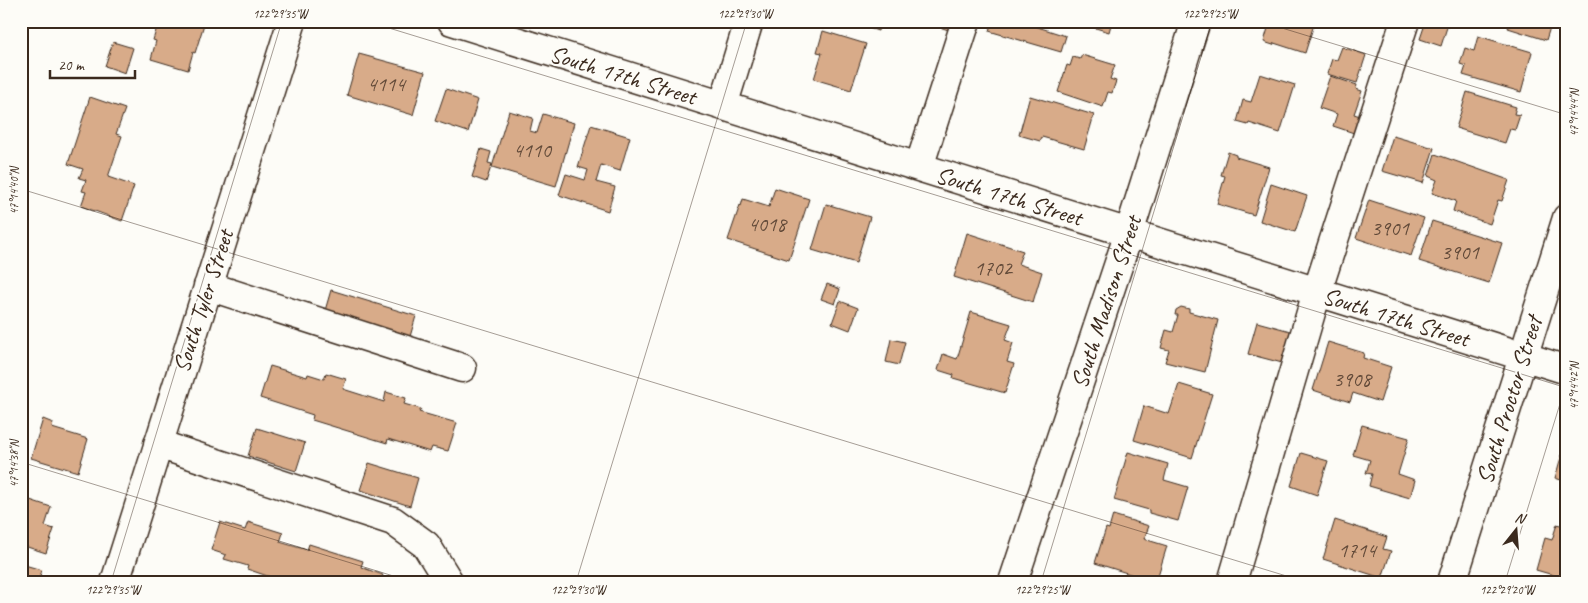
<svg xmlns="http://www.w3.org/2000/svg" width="1588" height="603" font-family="Caveat,sans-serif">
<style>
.building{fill:#d8ab89;stroke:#3b2a1e}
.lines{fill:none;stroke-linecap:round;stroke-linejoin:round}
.minor-casing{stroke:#3b2a1e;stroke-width:31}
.minor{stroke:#fdfcf7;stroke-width:28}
.ticks{fill:none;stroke:#3b2a1e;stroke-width:1;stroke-opacity:0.45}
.labels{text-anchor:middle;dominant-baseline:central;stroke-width:4;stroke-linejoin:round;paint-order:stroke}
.number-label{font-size:21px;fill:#624a39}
.street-label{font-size:24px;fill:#3b2a1e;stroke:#fdfcf7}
.neatline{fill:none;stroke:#3b2a1e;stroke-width:2}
.ticks-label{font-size:12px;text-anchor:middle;fill:#3b2a1e}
</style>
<rect width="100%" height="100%" fill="#fdfcf7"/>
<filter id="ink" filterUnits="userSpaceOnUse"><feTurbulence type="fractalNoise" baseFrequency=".02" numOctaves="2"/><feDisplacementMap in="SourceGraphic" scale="10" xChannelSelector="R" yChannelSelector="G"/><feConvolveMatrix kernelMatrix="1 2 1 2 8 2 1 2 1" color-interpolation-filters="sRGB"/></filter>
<g filter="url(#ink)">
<path class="building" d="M127,21H152L150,28Z
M159,21H205L195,53L193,52L188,70L151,59L156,41L153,40Z
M648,21H667L666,26Z
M847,21H880L878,31Z
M931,21H962L958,33L930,24Z
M992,21H1019L1066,36L1061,52L989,31Z
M1072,21H1112L1109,32Z
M1270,21H1315L1305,53L1274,43L1273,45L1264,42Z
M1426,21H1449L1441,46L1420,39Z
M1510,21H1552L1546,40L1508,28Z
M823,31L866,44L851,90L814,79L822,53L817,52Z
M1478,36L1532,52L1521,92L1463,75L1466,66L1460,64L1465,48L1474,51Z
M113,42L133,48L125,73L105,66Z
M1342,47L1366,55L1357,83L1327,74L1332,59L1337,60Z
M359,54L425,72L413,115L347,95Z
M1082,55L1115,65L1110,79L1116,81L1112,93L1108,92L1103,107L1058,92L1067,65L1070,66L1073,57L1080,59Z
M1260,74L1295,85L1280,133L1249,123L1248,125L1237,122L1243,100L1251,102Z
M1330,76L1357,85L1356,89L1362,91L1354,114L1366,118L1360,135L1333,126L1337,114L1319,108Z
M446,89L478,100L468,132L435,121Z
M1467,92L1516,107L1514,114L1520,115L1515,130L1510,129L1505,143L1456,128Z
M1030,96L1094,115L1084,149L1042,137L1040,141L1019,135Z
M90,97L125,109L116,134L122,136L108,177L134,186L122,221L81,206L86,192L82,191L86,180L79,178L83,169L68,164Z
M509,111L533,118L530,131L537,133L543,114L574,123L556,186L492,167Z
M591,125L630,137L620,171L601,165L596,182L615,187L608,211L559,195L566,174L585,180L588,170L578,167Z
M1393,136L1434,148L1423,183L1382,171Z
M481,149L491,152L488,163L492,164L486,182L472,177Z
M1228,152L1236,155V157L1269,167L1254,215L1217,204L1225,176L1221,175Z
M1435,154L1509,180L1502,201L1498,200L1490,224L1453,211L1456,201L1432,193L1437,180L1428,176Z
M1271,184L1307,196L1295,232L1260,221Z
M775,188L809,199L789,260L728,240L740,205L741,206L743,199L769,207Z
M1369,200L1424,218L1411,256L1356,238Z
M826,204L870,217L856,263L812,250Z
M1432,221L1502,243L1489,283L1419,261Z
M967,233L1023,251L1018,264L1042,272L1033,302L954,277Z
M827,284L840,289L835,304L821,299Z
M331,290L416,316L409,340L324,314Z
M840,301L858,308L850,330L832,323Z
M1181,307L1189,309V312L1218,320L1205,372L1165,362L1169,350L1161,348L1166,330L1173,332L1178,315H1175L1176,310Z
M971,312L1011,324L1005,340L1013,343L1007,362L1014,364L1005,393L953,378L954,375L938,370L943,354L957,359Z
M1257,322L1294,332L1286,364L1248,354Z
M891,339L905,342L899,365L886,362Z
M1328,342L1364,353L1363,358L1391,367L1380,402L1353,393L1350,402L1313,390Z
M270,366L307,377L308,374L324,379L326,373L346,379L343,389L384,402L386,392L406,398L404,404L421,409L419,412L457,423L448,451L432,447L430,452L388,439L387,443L312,420L313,415L260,398Z
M1179,384L1212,394L1192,458L1134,440L1144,406L1169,414Z
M43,419L53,423L52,428L88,439L78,472L31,458Z
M1362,425L1409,438L1398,474L1415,480L1410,498L1369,486L1372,474L1366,473L1370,460L1353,455Z
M257,428L305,443L296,471L248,456Z
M1567,436V482L1555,478Z
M1128,452L1168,464L1164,480L1188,487L1178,521L1149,513V510L1114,500Z
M1301,453L1328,461L1317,495L1291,486Z
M369,463L418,478L410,506L360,490Z
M21,497L51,507L45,526L54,529L46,553L21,545Z
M1113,515L1149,526L1144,539L1167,546L1156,582L1095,563L1106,528L1109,529Z
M1335,520L1387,537L1383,549L1391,551L1382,578L1323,559Z
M220,522L245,530L248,522L283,533L280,542L307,550L309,544L363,561L361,567L383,575L380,582H285L247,569L248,566L224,559L226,555L211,550Z
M1557,524L1567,527V579L1536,570L1545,538L1552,540Z
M21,564L42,570L38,582H21Z"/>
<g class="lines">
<defs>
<path id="minor" d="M452,21L1567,370
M723,106L749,21
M919,167L966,21
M208,286L462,368
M158,444L393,521L426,545L449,582
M115,582L292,21
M1013,582L1129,233L1196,21
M1232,582L1317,292L1405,21
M1452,582L1567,218"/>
</defs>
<use href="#minor" class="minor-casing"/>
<use href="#minor" class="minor"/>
</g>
</g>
<path class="ticks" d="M366,21L1567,388M1259,21L1567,115M21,189L1306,582M21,462L413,582M111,582L282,21M576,582L747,21M1041,582L1212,21M1505,582L1567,381"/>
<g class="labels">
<g class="number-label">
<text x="386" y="84">4114</text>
<text x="532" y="150">4110</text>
<text x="767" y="224">4018</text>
<text x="1390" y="228">3901</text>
<text x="1460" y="252">3901</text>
<text x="993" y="268">1702</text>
<text x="1352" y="379">3908</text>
<text x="1357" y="550">1714</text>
</g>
<g class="street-label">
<text transform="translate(623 75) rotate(17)">South 17th Street</text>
<text transform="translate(1009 196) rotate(17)">South 17th Street</text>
<text transform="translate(203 301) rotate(-72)">South Tyler Street</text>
<text transform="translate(1106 302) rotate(-72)">South Madison Street</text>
<text transform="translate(1396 317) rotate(17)">South 17th Street</text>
<text transform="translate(1509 400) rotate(-73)">South Proctor Street</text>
</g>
</g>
<rect width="1588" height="603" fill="none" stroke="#fdfcf7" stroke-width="55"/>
<g transform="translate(1516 530) rotate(17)" stroke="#fdfcf7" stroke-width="4" paint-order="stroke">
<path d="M0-4L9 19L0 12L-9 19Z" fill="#3b2a1e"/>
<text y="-8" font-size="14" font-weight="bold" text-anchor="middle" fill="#3b2a1e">N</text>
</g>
<path d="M50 70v8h85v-8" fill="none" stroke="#3b2a1e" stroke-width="2.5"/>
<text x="58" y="70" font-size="15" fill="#3b2a1e" stroke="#fdfcf7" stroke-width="4" paint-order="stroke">20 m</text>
<rect x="28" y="28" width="1532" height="548" class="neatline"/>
<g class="ticks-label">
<text x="280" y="18">122°29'35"W</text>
<text x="745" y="18">122°29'30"W</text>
<text x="1210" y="18">122°29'25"W</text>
<text transform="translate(1574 113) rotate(-90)" y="4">47°14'44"N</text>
<text transform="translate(14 191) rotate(-90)" y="4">47°14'40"N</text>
<text transform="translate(1574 386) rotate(-90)" y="4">47°14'42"N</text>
<text transform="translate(14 464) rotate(-90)" y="4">47°14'38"N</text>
<text x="113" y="594">122°29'35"W</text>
<text x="578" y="594">122°29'30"W</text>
<text x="1042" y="594">122°29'25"W</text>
<text x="1507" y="594">122°29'20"W</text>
</g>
</svg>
